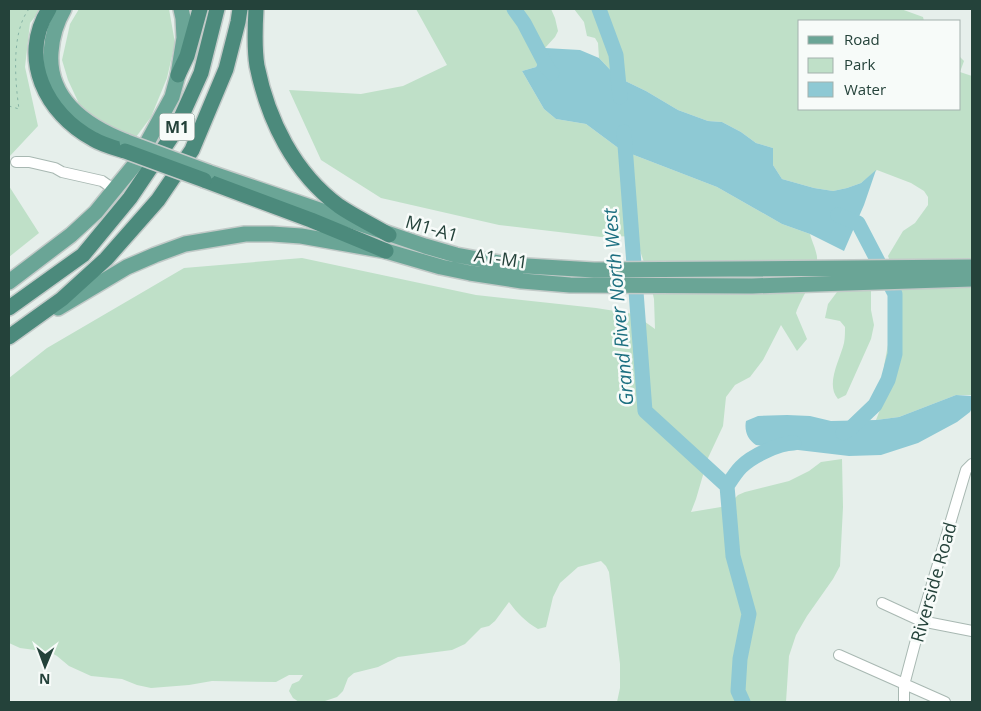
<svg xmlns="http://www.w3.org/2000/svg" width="981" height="711" font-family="'Open Sans',sans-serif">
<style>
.green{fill:#bfe0c8}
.water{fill:#8ec9d4}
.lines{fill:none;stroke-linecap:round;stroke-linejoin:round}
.river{stroke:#8ec9d4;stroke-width:15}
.minor-casing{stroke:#a8b8b2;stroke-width:12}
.primary-casing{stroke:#c2cac8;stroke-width:18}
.trunk-casing{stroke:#c2cac8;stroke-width:18}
.path{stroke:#86b3a5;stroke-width:1;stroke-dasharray:2.5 4;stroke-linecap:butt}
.minor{stroke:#fff;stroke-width:10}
.primary{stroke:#6aa596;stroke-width:15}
.trunk{stroke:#4c8a7c;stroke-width:15}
.primary-bridge-casing{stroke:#c2cac8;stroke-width:18;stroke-linecap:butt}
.trunk-bridge-casing{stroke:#c2cac8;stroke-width:18;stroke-linecap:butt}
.primary-bridge{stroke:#6aa596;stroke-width:15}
.trunk-bridge{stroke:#4c8a7c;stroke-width:15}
.labels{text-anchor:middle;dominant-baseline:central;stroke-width:5;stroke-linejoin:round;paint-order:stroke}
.shield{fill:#f7fbf9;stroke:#637a73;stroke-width:1}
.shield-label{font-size:16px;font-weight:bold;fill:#24423a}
.street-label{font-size:18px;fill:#24423a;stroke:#f7fbf9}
.water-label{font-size:19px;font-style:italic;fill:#1c6f80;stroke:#f7fbf9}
</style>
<rect width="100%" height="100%" fill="#e6efeb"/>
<path class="green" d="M9,9H41L30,23L25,67L38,126L9,157Z
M79,9H169L175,43L167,78L151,117L136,137L112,127L81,108L68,80L62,60L70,24Z
M416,9H551L555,18L558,31L555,37L545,48L536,67L522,71L544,109L556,119L586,124L621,150L717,187L782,224L810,234C812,242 818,253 817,261C817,275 801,298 796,313L807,339L797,351L781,325L763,360L750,377L735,385L726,397L723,426L708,458L696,499L691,512L727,506L738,495L745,492L789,481L809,471L821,462L842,459L843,507L840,566L833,579L807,616L796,635L789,656L786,702H617L620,688V664L609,572L606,566L601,561L578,567L560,583L553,597L546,627L538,629C526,622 517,613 509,602L495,621L489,626L481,628L465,644L452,650L398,657L378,667L354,673L348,678L343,691L337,697L322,702H299L293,698L289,691L292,684L299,681L303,675H289L276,682L212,681L189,685L151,688L137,685L122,679L91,676L69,666L57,656L50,652L20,648L9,643V378L47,348L184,268L302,258L476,295L596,308L634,314L655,329L654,299L649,277L635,236L601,237L499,225L381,198L321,160L289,90L361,94L403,86L447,65Z
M574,9H901L923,17L924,21H800V109H960V57L964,61L960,72L972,76V395H956L899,417L876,420L883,402L884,366L890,334L900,304L898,283L888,256L903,231L915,223L928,205V197L924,191L911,183L877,170L861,183L847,188L833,191L814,188L782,179L773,165V148L756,143L741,132L722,122L708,121L678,110L646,91L617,77L599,58L598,43L595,38L587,36L584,22Z
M9,186L39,233L9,257Z
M840,272L871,288V310L874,325L871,339L846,395L838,399C825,384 840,360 844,343C845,338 845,332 845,327L840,321L825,318L828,304L837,292L835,277Z"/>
<path class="water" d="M545,48L580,50L599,58L617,77L646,91L678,110L708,121L722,122L741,132L756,143L773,148V165L782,179L814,188L833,191L847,188L861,183L876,170L864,205L844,251L810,234L782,224L717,187L621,150L586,124L556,119L544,109L522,71L536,67Z
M956,395L972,396V408L970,412L957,422L918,443L881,455L849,456L756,445C748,440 744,431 746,421L758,416L787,415L810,416L831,421L876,420L899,417Z"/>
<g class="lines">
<path class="river" d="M514,9L524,23L548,69L552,73
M599,9L616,55L620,97
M624,132L645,411L727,486L733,556L749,614L740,659L738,691L743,702
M838,215L858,223L895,294V354L888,380L875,405L851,428L843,433
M727,486C731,480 736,472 741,467C752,456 779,443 794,443"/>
<defs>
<path id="minor" d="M16,162H29L55,168L62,172L102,181L115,190
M882,603L921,621L972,631
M839,655L945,702
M904,702V685L921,621L966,470L972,464"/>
<path id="primary" d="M64,9C56,23 52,36 51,52C47,100 88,127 127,142
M208,172L425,246L456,255L510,265L594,270L972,267
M9,282L71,235L96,212L136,163L172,97L178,75L184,38L183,18L181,9
M58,308L127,267L155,255L185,244L245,234H272L301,236L386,251L441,267L470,273L522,281L570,285L752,286L972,279"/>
<path id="trunk" d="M49,9C18,58 46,114 93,139C103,145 115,148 125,151
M256,9C255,27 254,48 257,66C268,120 294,173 339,206C355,217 373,225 389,235
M178,75L187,56L200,9
M204,180L311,220L386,251
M9,308L83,255L130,198L174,133L201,73L217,9
M9,337L62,299L106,259L158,200L192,150L226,69L238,22L240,9"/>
</defs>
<use href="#minor" class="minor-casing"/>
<use href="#primary" class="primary-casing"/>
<use href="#trunk" class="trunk-casing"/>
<path class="path" d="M9,106L19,109C15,81 11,32 29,9"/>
<use href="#minor" class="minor"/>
<use href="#primary" class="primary"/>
<use href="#trunk" class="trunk"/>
<defs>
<path id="primary-bridge" d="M127,142L208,172"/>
<path id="trunk-bridge" d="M125,151L204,180"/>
</defs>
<use href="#primary-bridge" class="primary-bridge-casing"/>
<use href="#trunk-bridge" class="trunk-bridge-casing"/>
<use href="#primary-bridge" class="primary-bridge"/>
<use href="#trunk-bridge" class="trunk-bridge"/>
</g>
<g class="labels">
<rect class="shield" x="159.5" y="113.5" width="35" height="27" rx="4"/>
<g class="shield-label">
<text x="177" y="127">M1</text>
</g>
<g class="street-label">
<text transform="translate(432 228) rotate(16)">M1-A1</text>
<text transform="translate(501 258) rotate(8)">A1-M1</text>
<text transform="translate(933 582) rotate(-74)">Riverside Road</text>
</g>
<g class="water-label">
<text transform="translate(618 307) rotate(-95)">Grand River North West</text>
</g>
</g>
<rect width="981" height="711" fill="none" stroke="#24423a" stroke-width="20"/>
<rect x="798" y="20" width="162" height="90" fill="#f7fbf9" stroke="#a3b1ad"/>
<rect x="808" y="36" width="25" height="8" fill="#6aa596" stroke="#a3b1ad"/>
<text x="844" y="45" font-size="15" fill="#24423a">Road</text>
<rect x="808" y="58" width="25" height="15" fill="#bfe0c8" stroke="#a3b1ad"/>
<text x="844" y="70" font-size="15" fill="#24423a">Park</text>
<rect x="808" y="82" width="25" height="15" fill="#8ec9d4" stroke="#a3b1ad"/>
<text x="844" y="95" font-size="15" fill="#24423a">Water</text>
<g transform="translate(45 666) rotate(181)" stroke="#f7fbf9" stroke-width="4" paint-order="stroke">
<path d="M0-4L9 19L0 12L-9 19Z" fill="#24423a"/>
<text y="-8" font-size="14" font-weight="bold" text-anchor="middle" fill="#24423a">N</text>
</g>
</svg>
